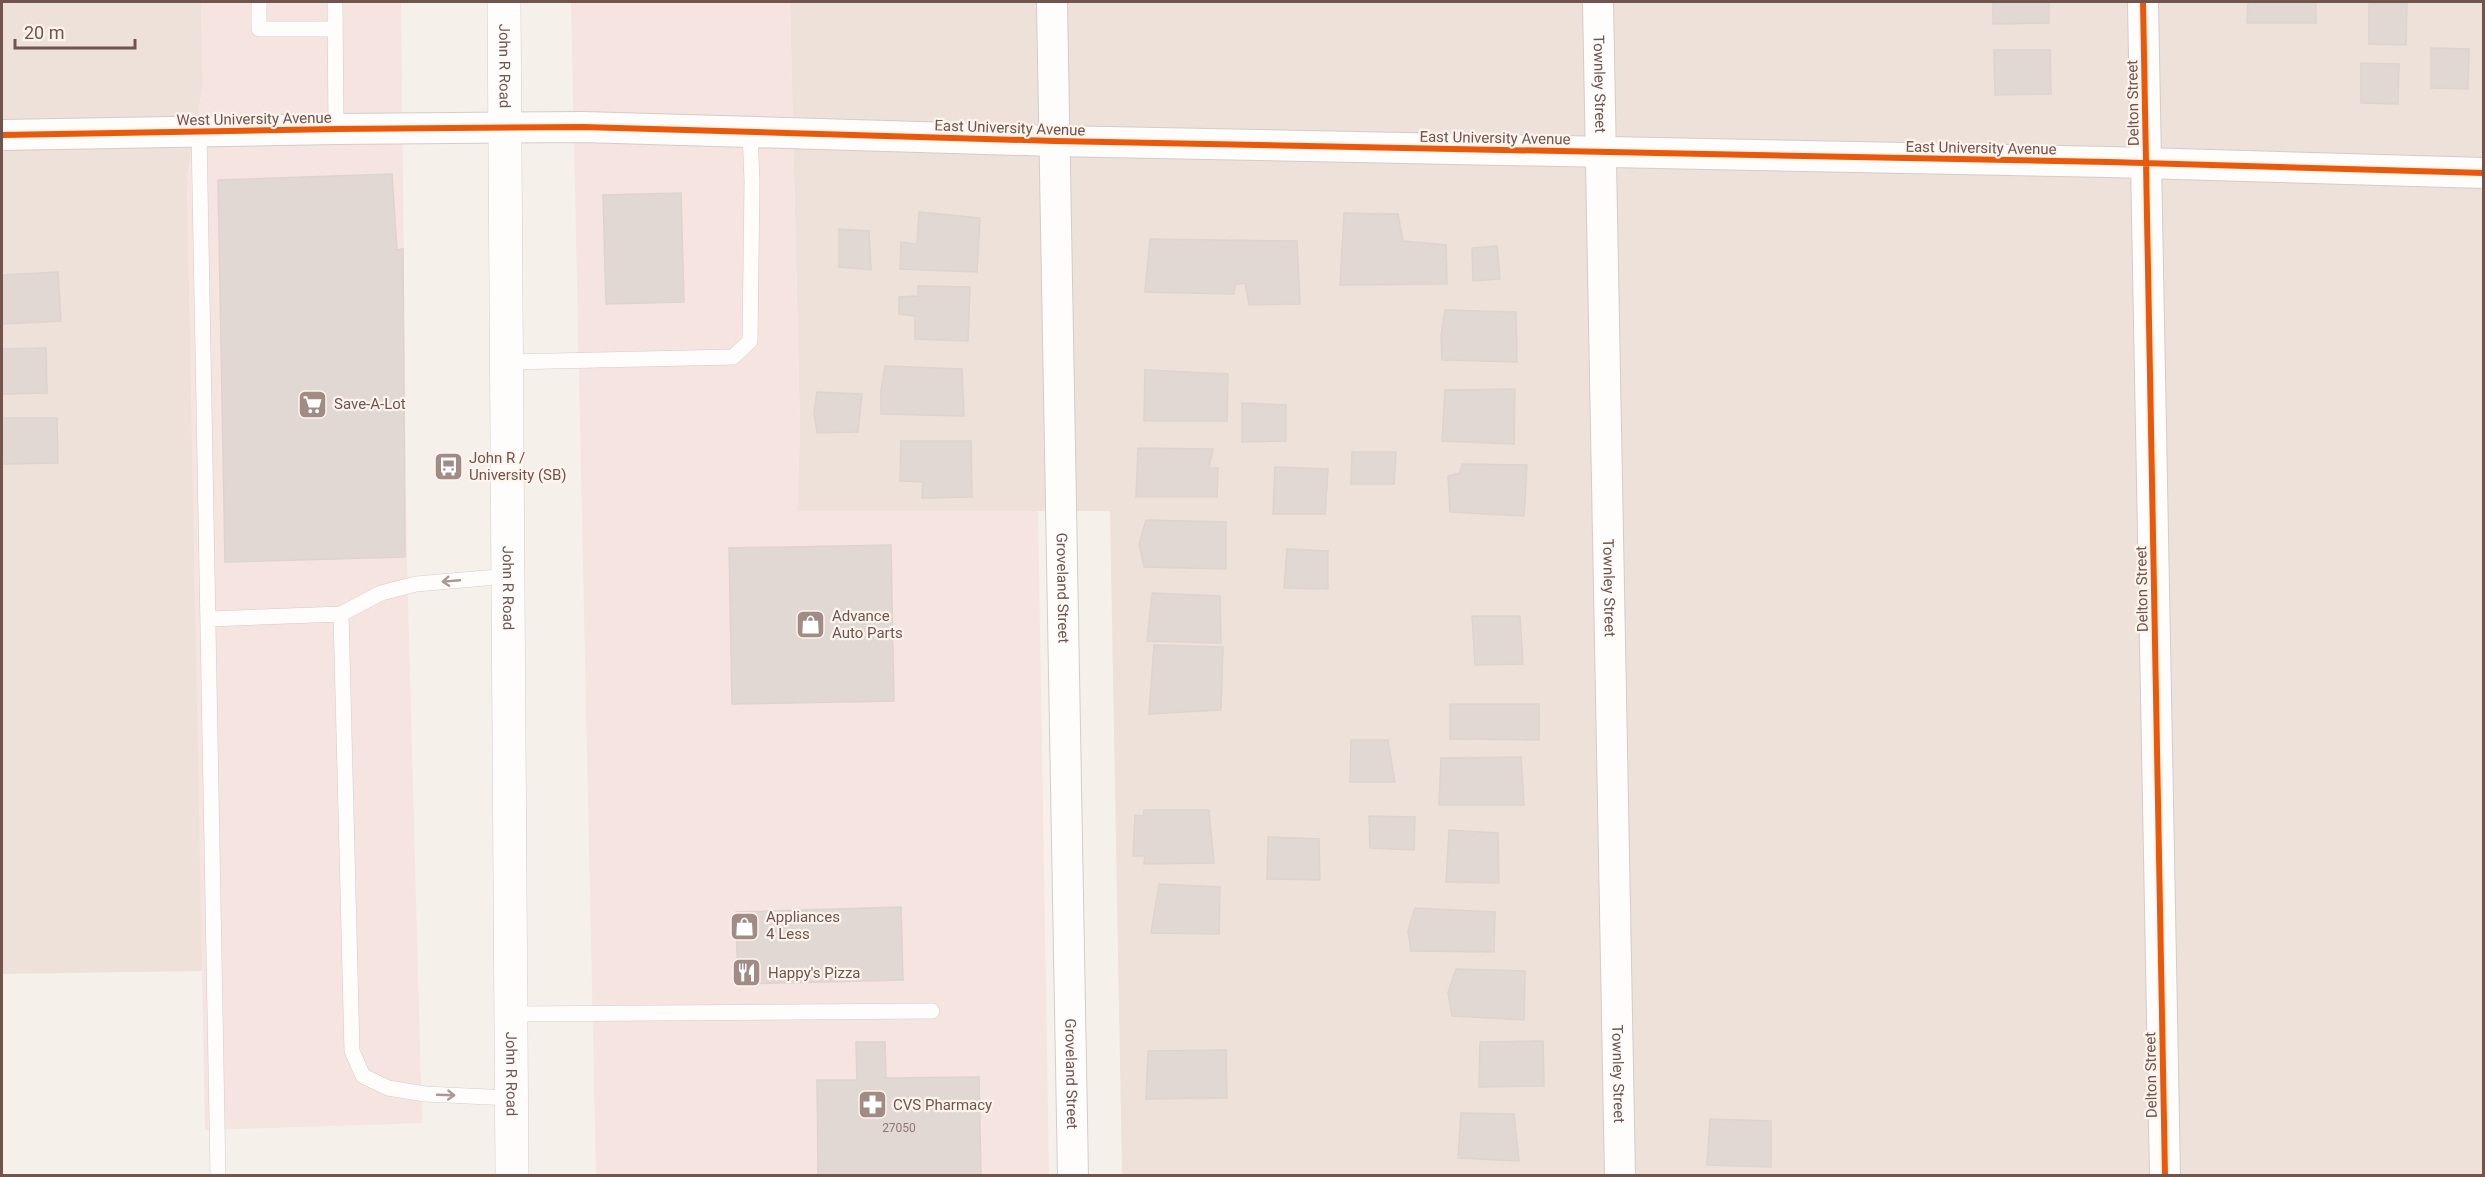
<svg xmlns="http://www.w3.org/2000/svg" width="2485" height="1177" font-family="Roboto,sans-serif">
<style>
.residential{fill:#eee1da}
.commercial{fill:#f5e4e0}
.building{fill:#e2d8d3;stroke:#ded3ce;stroke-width:1.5}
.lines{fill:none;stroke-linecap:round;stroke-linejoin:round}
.service-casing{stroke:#d4ccc8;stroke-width:16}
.minor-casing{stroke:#d4ccc8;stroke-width:32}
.secondary-casing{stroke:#d5ccc8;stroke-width:34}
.service{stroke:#fefdfc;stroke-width:15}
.minor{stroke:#fefdfc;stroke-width:30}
.secondary{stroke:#fefdfc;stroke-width:33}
.cycleway-casing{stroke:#fdf4ed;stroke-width:10}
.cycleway{stroke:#e8590c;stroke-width:6}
.oneway{stroke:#a99894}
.labels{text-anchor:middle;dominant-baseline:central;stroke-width:4.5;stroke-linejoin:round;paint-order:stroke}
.number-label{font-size:12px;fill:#8f7772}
.street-label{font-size:15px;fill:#71544e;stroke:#fdf4ed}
.poi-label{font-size:15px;fill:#71544e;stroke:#fdf4ed;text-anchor:start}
</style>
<rect width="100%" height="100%" fill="#f6f0eb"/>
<path class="residential" d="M2,2H201L203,85L187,177L203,971L2,974Z
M790,2H2483V1175H1122L1110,511H797L800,430Z"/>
<path class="commercial" d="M201,2H401L407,564L422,1123L205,1130L187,177L203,85Z
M571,2H790L800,430L797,511H1038L1049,1175H596Z"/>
<path class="building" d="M1993,2H2049V23L1993,24Z
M2248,2H2316V23H2247Z
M2369,4H2407L2406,45L2369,44Z
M2431,48L2469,49L2468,89L2431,88Z
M1994,50H2050L2051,94L1995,95Z
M2361,63L2399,64L2398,104L2361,103Z
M392,174L397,250L403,249L405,557L225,562L218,180Z
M681,193L684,302L606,304L603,195Z
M919,212L980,218L977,272L900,269L901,242L917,244Z
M1344,213L1398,214L1403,241L1446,245L1447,284L1340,285Z
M839,229L869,231L871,270L839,267Z
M1150,239L1297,241L1300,304L1249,305L1245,283L1235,285L1234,294L1145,292Z
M1497,246L1500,279L1473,281L1472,248Z
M58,272L61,321L2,324V275Z
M918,286L970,287L968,341L915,339V316L899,314V297L918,296Z
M1445,310L1516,312L1517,362L1442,360L1441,335Z
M46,348L47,393L2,394V349Z
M885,366L962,369L964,416L881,414V390Z
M1145,370L1228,374L1227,421H1144Z
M1515,389L1514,444L1442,441L1445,390Z
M817,392L862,394L858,432L817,433L814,413Z
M1242,403L1286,405V441L1242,442Z
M2,418H57L58,463L2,464Z
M901,441H971L972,497L922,498L923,482L900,481Z
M1138,448L1213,449L1209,468H1218L1217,497H1136Z
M1352,452H1396L1394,484H1351Z
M1462,464L1527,465L1524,516L1450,512L1448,476L1460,473Z
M1275,467L1328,469L1325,514H1273Z
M1146,520L1226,522V569L1144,567L1139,544Z
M891,545L894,701L732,704L729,548Z
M1287,549L1328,551V589L1284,588Z
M1152,593L1220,596L1221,643L1147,641Z
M1472,616H1520L1523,664L1475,665Z
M1154,645L1223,647L1221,710L1149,714Z
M1450,704H1539V740L1450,739Z
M1351,740H1388L1395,782H1350Z
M1521,757L1524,805H1439L1441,758Z
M1144,810H1209L1214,863L1144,864L1145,856H1133L1135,815L1143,816Z
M1369,816L1415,817L1414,850L1370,848Z
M1449,830L1498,833L1499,883L1446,882Z
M1268,837L1319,839L1320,880L1267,879Z
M1159,884L1220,887L1219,934L1151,933Z
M901,907L903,980L738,984L736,912Z
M1415,908L1495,912L1494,952L1411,951L1408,931Z
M1456,969L1525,971L1524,1020L1452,1016L1448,992Z
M1543,1041L1544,1086L1479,1087L1480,1042Z
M856,1042H885L886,1078L979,1077L981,1176H818L817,1080H857Z
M1226,1050L1227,1098L1146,1099L1148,1051Z
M1461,1113L1514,1114L1519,1161L1458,1158Z
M1710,1119L1771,1121V1167L1707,1165Z"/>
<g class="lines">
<defs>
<path id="service" d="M259,2V29H335
M335,2L336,129
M199,132L218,1176
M508,362L733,357L750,341L752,181L750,132
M341,614L352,1051L363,1076L388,1088L425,1094L512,1098
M209,619L341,614L381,593L416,584L509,576
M511,1014L932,1011"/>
<g id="minor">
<path id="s1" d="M1052,2L1073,1176"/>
<path id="s2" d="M1598,2L1620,1176"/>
<path d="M2143,2L2165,1176"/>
<path d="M2,135L336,129L583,127L1055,141L2109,162L2484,173"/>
</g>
<g id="secondary">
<path id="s3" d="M504,2L512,1176"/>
</g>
</defs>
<use href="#service" class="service-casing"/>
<use href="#minor" class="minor-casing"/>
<use href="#secondary" class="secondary-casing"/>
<use href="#service" class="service"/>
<use href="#minor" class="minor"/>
<use href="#secondary" class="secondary"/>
<defs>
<path id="cycleway" d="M2143,2L2165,1176
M2,135L336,129L583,127L1055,141L2109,162L2484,173"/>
</defs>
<use href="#cycleway" class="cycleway-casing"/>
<use href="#cycleway" class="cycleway"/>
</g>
<defs><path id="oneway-shaft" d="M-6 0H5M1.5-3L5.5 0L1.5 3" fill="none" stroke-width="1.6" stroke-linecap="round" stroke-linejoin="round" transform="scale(1.5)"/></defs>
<g class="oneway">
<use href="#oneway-shaft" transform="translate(451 581) rotate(175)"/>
<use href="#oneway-shaft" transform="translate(446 1095) rotate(2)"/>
</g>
<defs>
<symbol id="supermarket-square" viewBox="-11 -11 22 22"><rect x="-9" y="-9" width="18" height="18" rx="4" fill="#a08b85" stroke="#fdf4ed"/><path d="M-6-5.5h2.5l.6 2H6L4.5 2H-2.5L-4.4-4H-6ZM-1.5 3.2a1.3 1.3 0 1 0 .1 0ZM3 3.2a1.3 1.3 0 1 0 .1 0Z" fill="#fff"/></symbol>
<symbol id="bus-square" viewBox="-11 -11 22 22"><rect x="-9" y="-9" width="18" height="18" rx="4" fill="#a08b85" stroke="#fdf4ed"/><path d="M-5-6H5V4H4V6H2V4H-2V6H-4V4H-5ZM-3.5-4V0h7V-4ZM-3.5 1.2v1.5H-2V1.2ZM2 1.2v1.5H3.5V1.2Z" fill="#fff"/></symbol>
<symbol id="shop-square" viewBox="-11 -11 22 22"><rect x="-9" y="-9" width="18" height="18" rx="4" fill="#a08b85" stroke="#fdf4ed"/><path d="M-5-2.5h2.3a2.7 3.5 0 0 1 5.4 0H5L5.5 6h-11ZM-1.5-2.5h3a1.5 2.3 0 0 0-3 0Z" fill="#fff"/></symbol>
<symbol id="restaurant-square" viewBox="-11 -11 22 22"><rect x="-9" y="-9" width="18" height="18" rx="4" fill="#a08b85" stroke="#fdf4ed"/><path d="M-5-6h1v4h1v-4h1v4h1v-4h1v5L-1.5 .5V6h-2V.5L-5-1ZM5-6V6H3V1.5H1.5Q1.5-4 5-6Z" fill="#fff"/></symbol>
<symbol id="pharmacy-square" viewBox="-11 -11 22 22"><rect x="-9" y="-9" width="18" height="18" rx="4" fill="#a08b85" stroke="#fdf4ed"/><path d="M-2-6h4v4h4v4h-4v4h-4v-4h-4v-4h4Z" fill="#fff"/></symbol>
</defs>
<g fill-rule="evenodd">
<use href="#supermarket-square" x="296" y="388" width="33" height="33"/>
<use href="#bus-square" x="432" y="450" width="33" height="33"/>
<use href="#shop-square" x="794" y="608" width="33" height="33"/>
<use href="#shop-square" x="728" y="910" width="33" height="33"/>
<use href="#restaurant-square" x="730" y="956" width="33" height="33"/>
<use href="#pharmacy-square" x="856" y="1088" width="33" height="33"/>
</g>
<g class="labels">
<g class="number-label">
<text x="899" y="1128">27050</text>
</g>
<g class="street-label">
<text stroke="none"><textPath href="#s3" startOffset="64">John R Road</textPath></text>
<text stroke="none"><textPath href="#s2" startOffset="82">Townley Street</textPath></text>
<text transform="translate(2133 103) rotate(-91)">Delton Street</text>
<text transform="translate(254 119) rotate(-1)">West University Avenue</text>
<text transform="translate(1010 128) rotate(2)">East University Avenue</text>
<text transform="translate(1495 138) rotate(1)">East University Avenue</text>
<text transform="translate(1981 148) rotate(1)">East University Avenue</text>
<text stroke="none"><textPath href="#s3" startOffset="586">John R Road</textPath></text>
<text stroke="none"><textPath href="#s1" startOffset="586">Groveland Street</textPath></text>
<text stroke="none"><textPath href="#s2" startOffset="586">Townley Street</textPath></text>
<text transform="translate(2142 589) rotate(-91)">Delton Street</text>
<text stroke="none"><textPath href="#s3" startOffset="1072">John R Road</textPath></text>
<text stroke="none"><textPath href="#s1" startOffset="1072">Groveland Street</textPath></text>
<text stroke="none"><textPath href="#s2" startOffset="1072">Townley Street</textPath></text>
<text transform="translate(2151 1075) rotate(-91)">Delton Street</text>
</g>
<g class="poi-label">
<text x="334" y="404">Save-A-Lot</text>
<text x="469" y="458">John R /<tspan x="469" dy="17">University (SB)</tspan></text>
<text x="832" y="616">Advance<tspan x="832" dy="17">Auto Parts</tspan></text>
<text x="766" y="917">Appliances<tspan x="766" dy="17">4 Less</tspan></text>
<text x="768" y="973">Happy's Pizza</text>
<text x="893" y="1105">CVS Pharmacy</text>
</g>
</g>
<rect width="2485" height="1177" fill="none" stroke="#71544e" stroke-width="6"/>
<path d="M15 39v9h120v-9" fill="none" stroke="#71544e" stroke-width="3"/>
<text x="24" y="39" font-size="18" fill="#71544e" stroke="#fdf4ed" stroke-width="4.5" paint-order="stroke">20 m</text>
</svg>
